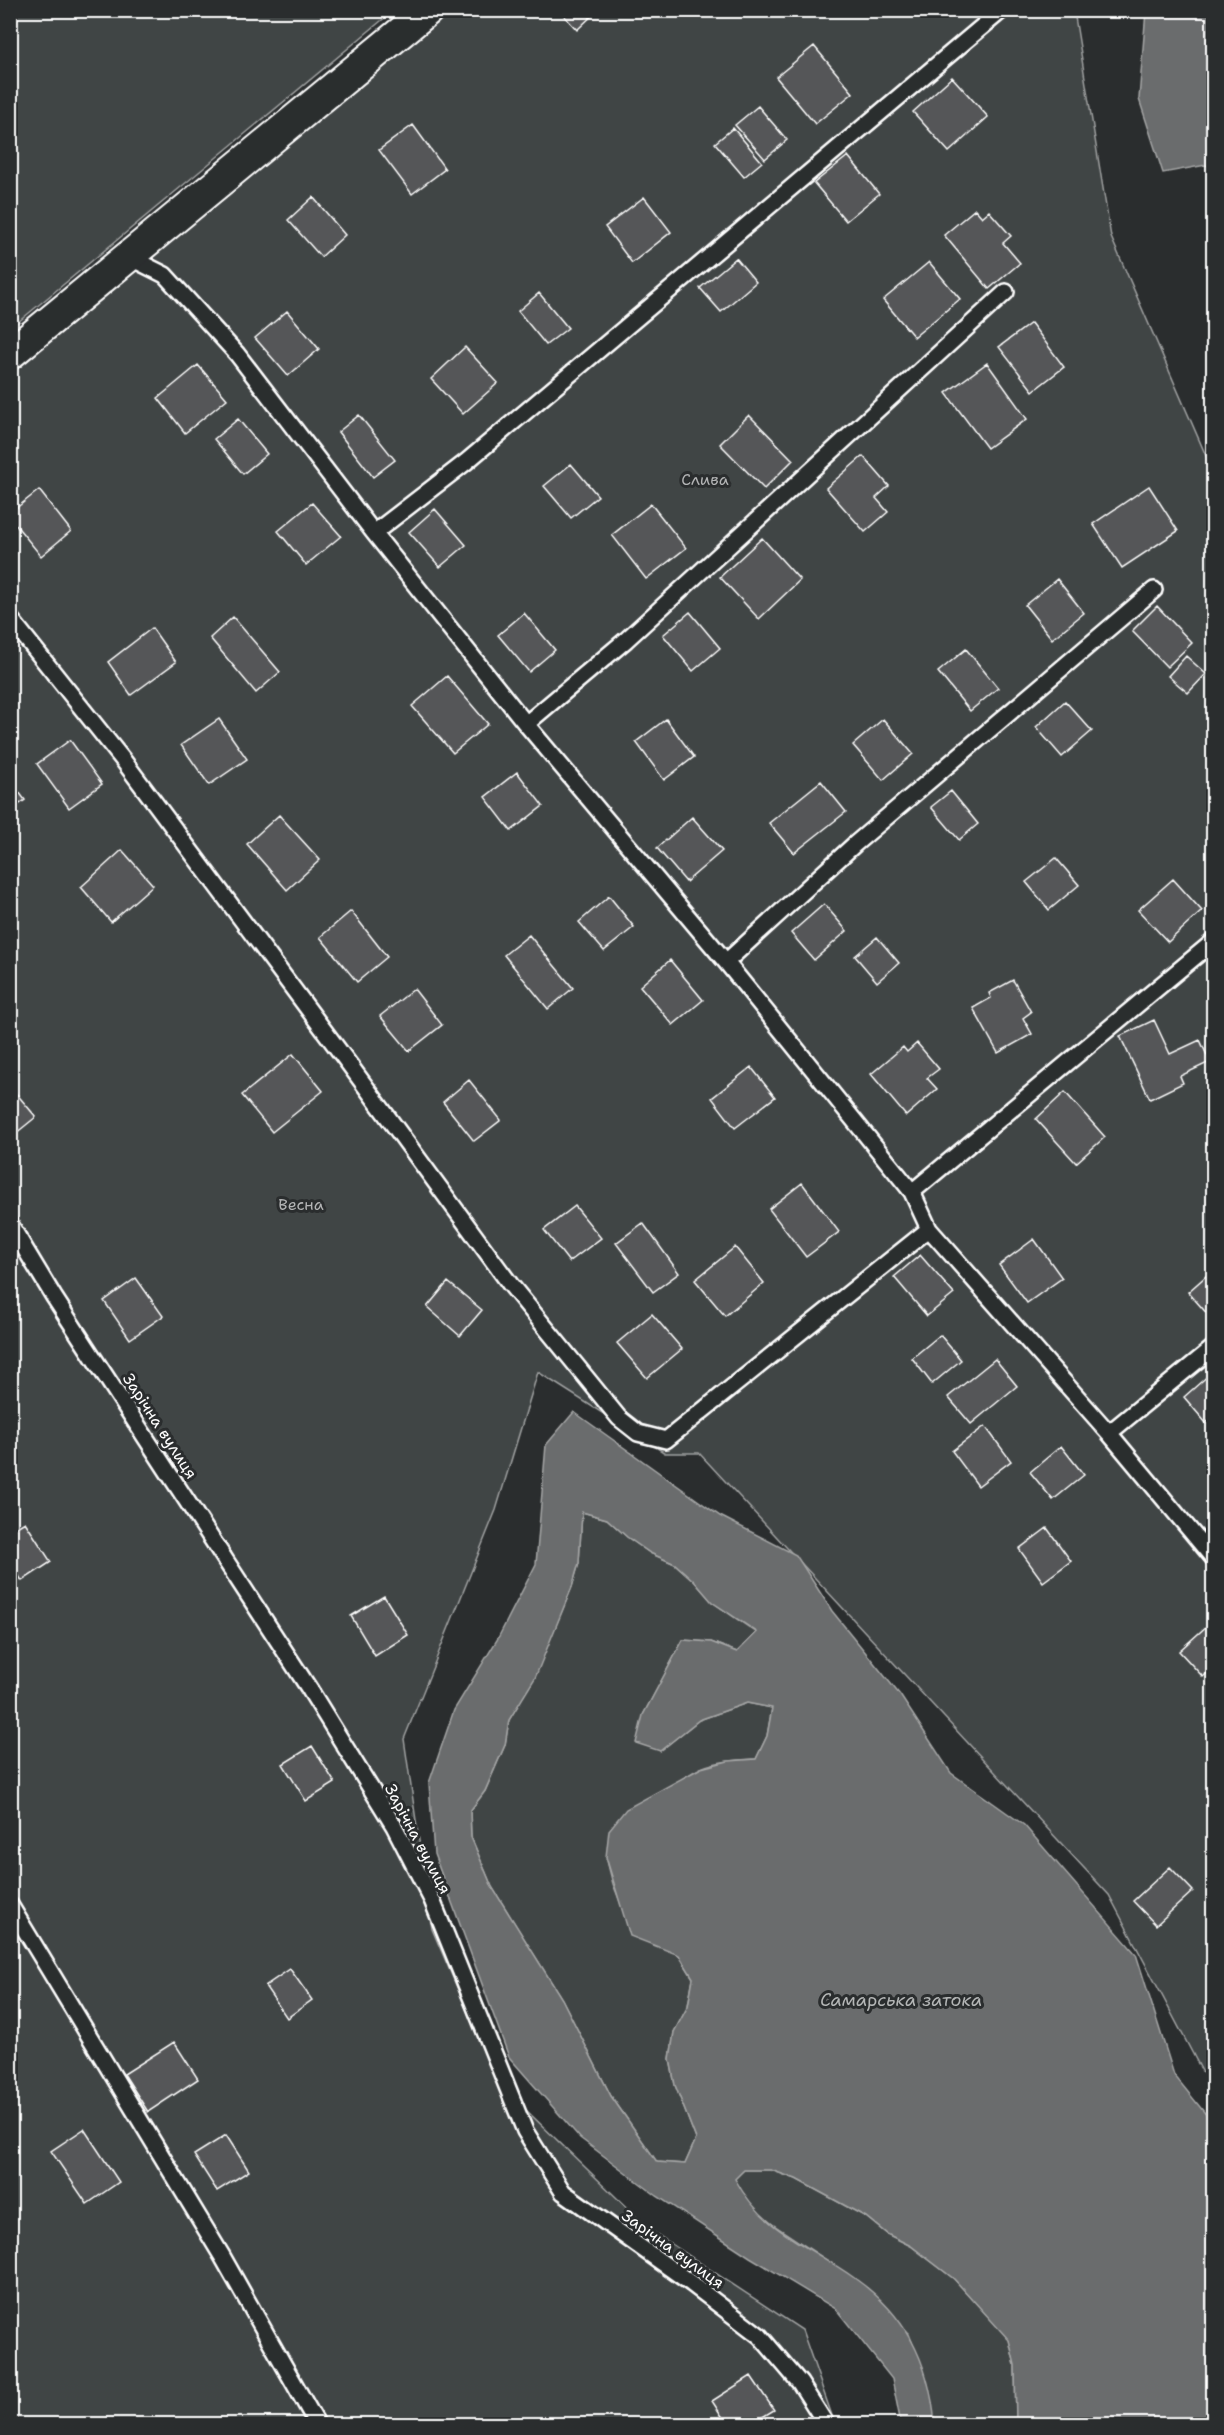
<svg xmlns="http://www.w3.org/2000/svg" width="1224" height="2435" font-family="'Shantell Sans',sans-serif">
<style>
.green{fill:#414445;stroke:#a0a2a2;stroke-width:1.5}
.water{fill:#6a6c6d;stroke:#a6a7a7;stroke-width:1.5;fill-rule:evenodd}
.building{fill:#555758;stroke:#fff;stroke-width:1.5}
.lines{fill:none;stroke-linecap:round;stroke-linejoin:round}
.service-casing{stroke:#fff;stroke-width:20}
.minor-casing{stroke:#fff;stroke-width:34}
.service{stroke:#2a2d2e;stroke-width:15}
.minor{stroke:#2a2d2e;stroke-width:30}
.labels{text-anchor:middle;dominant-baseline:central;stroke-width:6;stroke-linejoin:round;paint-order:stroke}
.park-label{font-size:16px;fill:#b3b4b5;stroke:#2a2d2e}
.street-label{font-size:16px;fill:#fff;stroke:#2a2d2e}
.water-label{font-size:18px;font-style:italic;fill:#b4b6b6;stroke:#2a2d2e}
</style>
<rect width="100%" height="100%" fill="#2a2d2e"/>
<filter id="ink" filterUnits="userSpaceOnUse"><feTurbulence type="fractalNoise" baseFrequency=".0167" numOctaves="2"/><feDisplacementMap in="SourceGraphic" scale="12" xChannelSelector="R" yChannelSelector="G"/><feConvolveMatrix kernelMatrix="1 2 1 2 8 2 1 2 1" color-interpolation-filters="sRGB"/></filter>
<g filter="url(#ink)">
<path class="green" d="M11,10H393V11L11,328Z
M451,11H1074L1111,237L1213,472V2092L1109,1895L699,1453H665L538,1372L496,1510L404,1739L432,1929L498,2083L650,2230L802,2330L835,2424H20L11,2406V374Z
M582,1512L607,1519L627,1537L650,1553L675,1564L694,1581L712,1602L757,1633L737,1652L711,1642L683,1640L643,1715L660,1751L699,1720L747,1703L772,1708L767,1736L756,1759C738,1760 717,1761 701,1768C668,1783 632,1830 606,1857L613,1884L623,1909L679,1955L693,1978L688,2006L674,2032L670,2059L675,2085L696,2139L685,2164L657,2162L611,2096L562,1999L492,1887L471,1837L470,1811L485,1791L505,1745L509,1720L534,1678L572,1587L579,1563Z
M744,2170H771L796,2179L866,2217L887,2234L911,2246L954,2279L1009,2339L1015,2365L1016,2424H935L927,2381L909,2334L831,2263L766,2220L747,2201L734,2178Z"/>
<path class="water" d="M1146,11H1213V169L1206,165L1163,173L1139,99Z
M574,1412L720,1516L796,1555L832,1611L900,1695L951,1773L1024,1825L1136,1954L1174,2075L1213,2123V2424H1016L1015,2365L1009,2340L954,2279L911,2246L887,2234L866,2217L796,2179L771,2170H744L735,2179C764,2232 806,2244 853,2277C906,2314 929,2361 935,2424H901L892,2379L836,2309L750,2257L657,2196L580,2138L509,2057L434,1854L429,1783L454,1710L497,1640L536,1564L546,1445ZM582,1512L607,1519L627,1537L650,1553L675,1564L694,1581L712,1602L757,1632L737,1652L711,1642L683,1640L643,1715L636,1743L660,1751L699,1720L747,1703L772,1708L767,1736L756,1759L728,1761L701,1768L626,1809L609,1830L606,1857L630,1936L679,1955L693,1978L688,2006L674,2032L670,2059L675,2085L696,2139L685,2164L657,2162L611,2096L562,1999L492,1887L471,1837L470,1811L485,1791L505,1745L509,1720L535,1678L572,1587L579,1563Z"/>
<path class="building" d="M559,10H598L577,30Z
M814,46L853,93L815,124L776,77Z
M952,77L988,117L949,152L913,112Z
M758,106L787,140L765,159L735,125Z
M413,125L445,169L412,194L379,150Z
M733,128L762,162L744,177L715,143Z
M848,156L879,194L846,221L814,183Z
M313,197L345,235L321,257L288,220Z
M644,197L671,232L632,263L605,227Z
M975,209L982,217L989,211L1011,236L1003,243L1020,263L989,289L944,235Z
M736,258L756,282L721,312L700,288Z
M929,262L960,299L914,337L883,300Z
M539,293L568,328L546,345L518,311Z
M287,311L319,349L288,376L255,338Z
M1031,323L1064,367L1033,391L999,347Z
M465,347L498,383L463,414L431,379Z
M987,363L1027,419L987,448L946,393Z
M198,365L227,399L185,433L158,398Z
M359,415L395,460L373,477L338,432Z
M749,415L793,460L764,489L720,444Z
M238,419L267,454L243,474L214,439Z
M863,456L889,486L876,498L888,512L865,532L826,488Z
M571,464L598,496L571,518L544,486Z
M1149,486L1178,531L1122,568L1093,524Z
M39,490L71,531L41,556L10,518V513Z
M312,503L341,536L306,565L278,531Z
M651,504L686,548L646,579L612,535Z
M435,509L466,545L440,567L409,532Z
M762,538L800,580L759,619L720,577Z
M1057,579L1084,613L1052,639L1025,605Z
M1157,606L1192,643L1167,667L1132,631Z
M690,612L720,648L693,671L663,635Z
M524,613L555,650L529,672L498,635Z
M233,617L280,672L256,693L210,638Z
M152,628L176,662L131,695L108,662Z
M966,649L998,688L970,711L938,672Z
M1186,656L1206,674L1188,693L1168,676Z
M447,676L488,724L453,753L412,706Z
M1065,701L1092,731L1062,757L1036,727Z
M219,719L247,759L209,785L181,745Z
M666,719L694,757L664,780L636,742Z
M883,719L913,754L883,780L853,745Z
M70,740L102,784L69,808L37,764Z
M517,772L543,806L511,831L485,797Z
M10,780L25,800L10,811Z
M821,781L846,812L794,853L769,823Z
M951,791L978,824L959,840L931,807Z
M279,815L320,860L287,890L247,844Z
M692,817L722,851L686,882L657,848Z
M122,850L153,885L111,922L81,887Z
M1056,858L1079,885L1049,910L1026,882Z
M1173,879L1202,911L1168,942L1138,910Z
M609,896L634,927L604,951L579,922Z
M824,904L847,931L814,960L791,933Z
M351,911L387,957L357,982L320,937Z
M529,935L573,988L548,1009L504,955Z
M877,937L899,963L877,982L855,956Z
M670,960L703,1000L673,1025L640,986Z
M1013,980L1031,1012L1023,1018L1032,1034L998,1053L973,1008L991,998L989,993Z
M414,989L442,1025L409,1051L380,1016Z
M1154,1020L1170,1054L1200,1040L1210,1062L1180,1076L1183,1083L1150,1099L1120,1036Z
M917,1043L939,1069L927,1078L937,1089L906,1116L871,1074L903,1047L907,1052Z
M293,1054L323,1091L272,1132L242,1095Z
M751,1067L775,1097L735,1128L712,1098Z
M469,1080L501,1120L474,1141L443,1102Z
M10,1086L36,1117L10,1138Z
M1065,1092L1105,1137L1076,1163L1036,1119Z
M802,1183L839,1232L806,1257L769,1209Z
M575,1206L601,1238L569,1262L544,1230Z
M643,1223L679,1273L653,1292L616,1243Z
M1034,1239L1062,1278L1027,1303L999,1265Z
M735,1247L764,1283L725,1316L695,1280Z
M920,1255L954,1294L927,1316L894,1277Z
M1214,1269V1314L1210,1317L1188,1292Z
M136,1278L163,1316L130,1339L104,1301Z
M448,1282L482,1310L460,1336L427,1307Z
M652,1314L682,1349L647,1378L617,1343Z
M940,1335L961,1360L932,1384L912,1358Z
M995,1359L1017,1386L971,1424L948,1397Z
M1211,1373L1214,1377V1417L1206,1423L1184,1397Z
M985,1426L1011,1461L978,1486L952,1451Z
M1061,1446L1084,1475L1053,1500L1030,1472Z
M25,1522L51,1562L22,1581L10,1562V1531Z
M1047,1528L1071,1561L1043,1582L1019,1549Z
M384,1596L408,1635L375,1656L351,1616Z
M1208,1625L1214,1631V1667L1203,1677L1179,1651Z
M312,1746L335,1783L306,1801L283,1764Z
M1170,1867L1193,1891L1156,1925L1133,1901Z
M290,1969L312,2000L287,2018L265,1986Z
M174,2042L198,2079L148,2112L124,2074Z
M84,2129L119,2182L87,2204L51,2151Z
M226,2135L249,2171L217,2191L194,2155Z
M751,2376L774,2410L751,2424H727L712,2401Z"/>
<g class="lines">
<defs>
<path id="service" d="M129,257L165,275L237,354L374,533L526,724L726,962L912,1192L929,1229L1109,1433L1214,1559
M374,533L466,462L1002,10
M10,618L123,760L349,1064L510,1284L619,1418L638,1433L666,1440L929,1229
M526,724L626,640L1006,292
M726,962L855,844L1154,590
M912,1192L1214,941
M10,1224L54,1297L310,1690L394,1826L432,1900L525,2131L563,2192L692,2284L760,2336L800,2383L826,2424
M1109,1433L1214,1347
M10,1905L222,2256L317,2424"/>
<path id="minor" d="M10,354L428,10"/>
</defs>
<use href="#service" class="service-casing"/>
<use href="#minor" class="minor-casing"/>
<use href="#service" class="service"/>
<use href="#minor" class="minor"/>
</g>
</g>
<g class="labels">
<g class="park-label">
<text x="705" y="479">Слива</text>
<text x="301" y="1204">Весна</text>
</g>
<g class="street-label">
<text transform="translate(160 1426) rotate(57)">Зарічна вулиця</text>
<text transform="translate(418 1839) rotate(62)">Зарічна вулиця</text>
<text transform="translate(673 2249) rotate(36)">Зарічна вулиця</text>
</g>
<g class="water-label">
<text x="901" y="2000">Самарська затока</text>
</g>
</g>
<rect width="1224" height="2435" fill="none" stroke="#2a2d2e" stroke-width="36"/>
<rect x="18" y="18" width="1188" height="2399" fill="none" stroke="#fff" stroke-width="2" filter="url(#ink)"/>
</svg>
